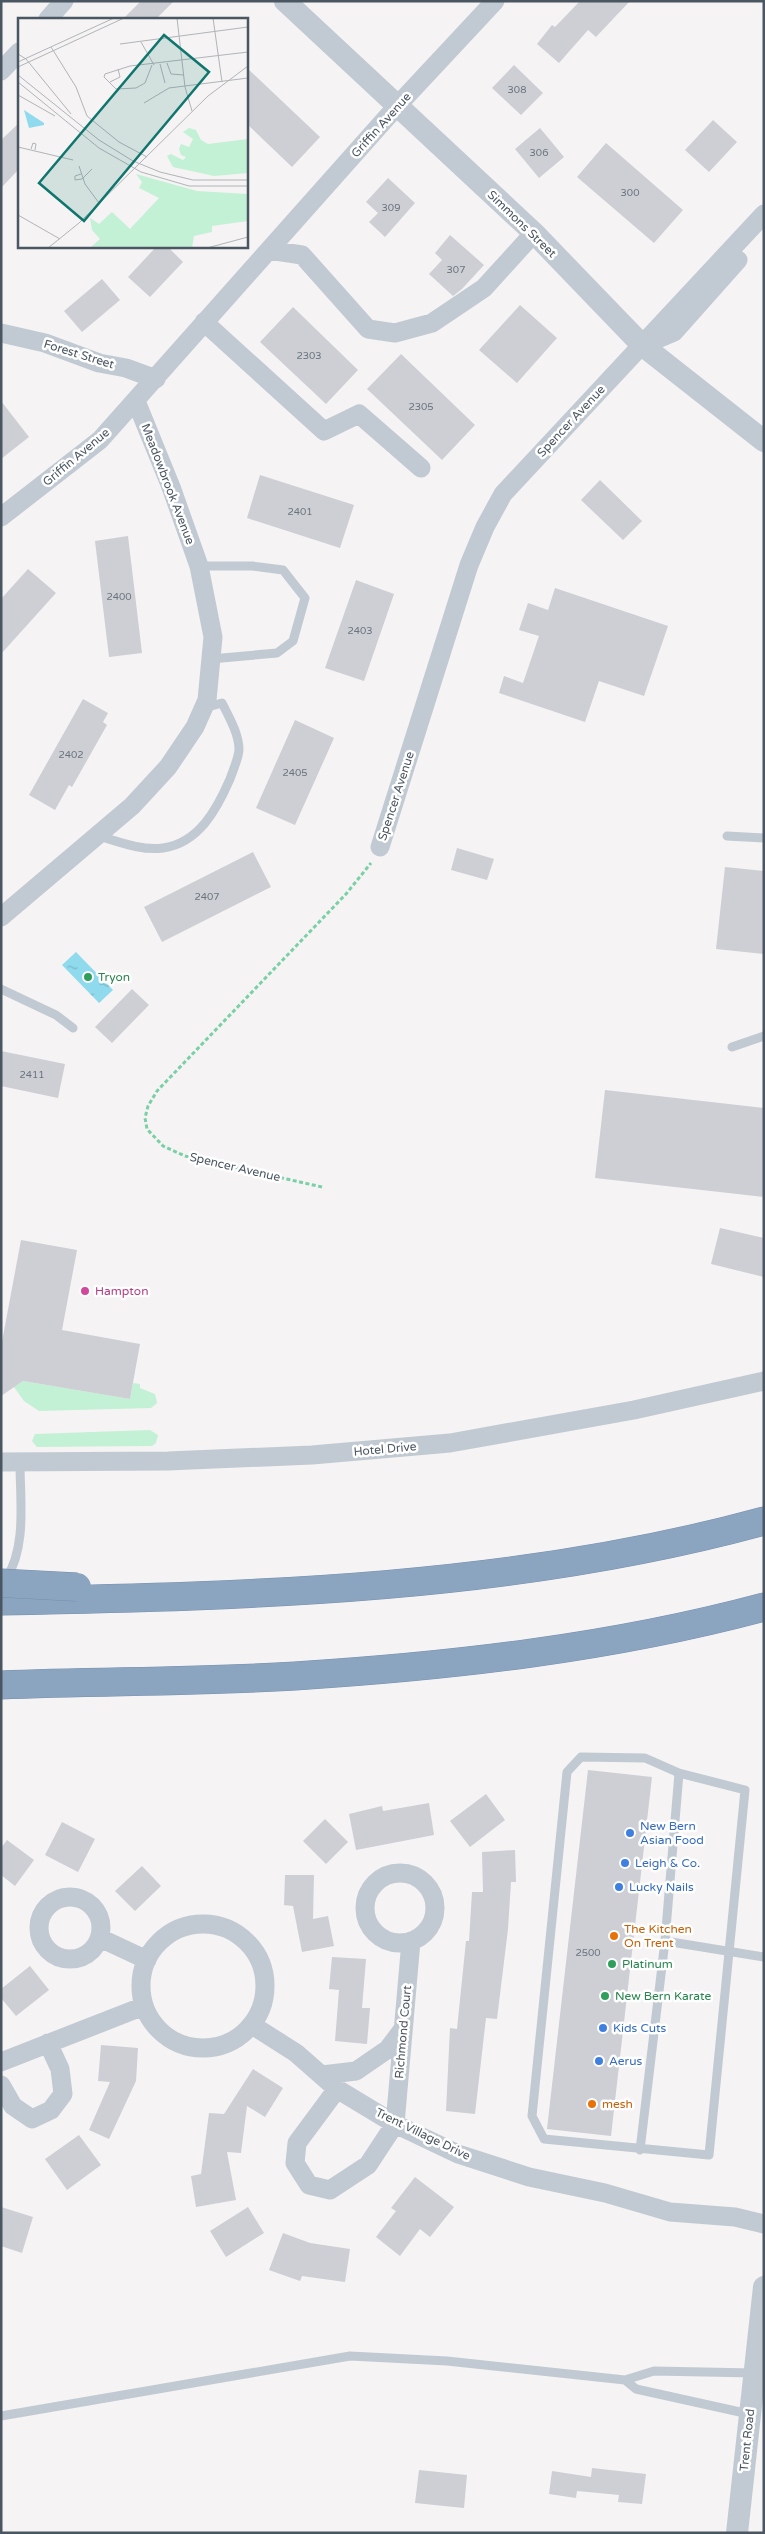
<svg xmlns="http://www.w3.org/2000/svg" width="765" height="2534" font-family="'Varela Round',sans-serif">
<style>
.grass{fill:#c3f1d5}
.water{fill:url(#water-ripples)}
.building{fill:#cdcfd5}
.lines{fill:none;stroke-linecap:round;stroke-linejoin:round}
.motorway-casing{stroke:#7690ad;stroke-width:29}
.path{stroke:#7ad0a6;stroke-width:3;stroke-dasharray:4 2.5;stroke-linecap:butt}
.service{stroke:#c1cad2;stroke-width:9}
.minor{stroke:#c1cad2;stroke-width:19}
.tertiary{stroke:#c1cad2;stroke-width:22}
.motorway{stroke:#8ba5c1;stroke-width:28}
.motorway-bridge-casing{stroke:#7690ad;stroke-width:29;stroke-linecap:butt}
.motorway-bridge{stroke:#8ba5c1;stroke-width:28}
.leisure-dot{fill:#2e9e5b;stroke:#fff;stroke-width:2}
.hotel-dot{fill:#d1479c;stroke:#fff;stroke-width:2}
.shop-dot{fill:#3f7fe0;stroke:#fff;stroke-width:2}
.food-dot{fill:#e8710a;stroke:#fff;stroke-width:2}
.labels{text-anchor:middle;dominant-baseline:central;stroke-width:5;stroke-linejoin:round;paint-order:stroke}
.number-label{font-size:10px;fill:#6b747e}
.street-label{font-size:12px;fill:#4a5661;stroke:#fff}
.leisure-label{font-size:12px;fill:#27864d;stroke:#fff;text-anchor:start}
.hotel-label{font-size:12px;fill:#b23c85;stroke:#fff;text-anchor:start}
.shop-label{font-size:12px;fill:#366cbe;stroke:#fff;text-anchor:start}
.food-label{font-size:12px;fill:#c56008;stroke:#fff;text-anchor:start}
.inset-road{fill:none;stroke:#b1b4b9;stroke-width:1}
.view{fill:#0f766e;fill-opacity:0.15;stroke:#0f766e;stroke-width:2.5}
.inset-edge{fill:none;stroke:#4a5661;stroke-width:2.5}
</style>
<defs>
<pattern id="water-ripples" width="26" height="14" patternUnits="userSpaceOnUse" patternTransform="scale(1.25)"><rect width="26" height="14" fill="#90daee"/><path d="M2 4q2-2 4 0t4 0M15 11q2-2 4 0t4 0" fill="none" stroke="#78b4c4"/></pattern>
</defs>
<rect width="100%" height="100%" fill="#f5f3f3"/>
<path class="grass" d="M23,1381L130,1399L133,1383L140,1384V1388L155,1394L157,1403L151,1408L39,1411L24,1401L14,1387Z
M150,1430L158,1435L156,1443L152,1446L37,1447L32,1441L35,1434Z"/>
<path class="water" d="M76,952L113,990L99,1003L62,965Z"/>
<path class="building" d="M141,1H174L156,19H123Z
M580,1H630L596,37L588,30L559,63L537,44L552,25L555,27Z
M514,65L543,93L521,115L492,88Z
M246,67L320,137L292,167L246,123Z
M713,120L737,142L709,172L685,150Z
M19,123V169L1,188V140Z
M540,128L564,157L539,178L515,149Z
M606,143L683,210L654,243L577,177Z
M388,178L415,203L385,237L369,222L378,213L366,202Z
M450,235L484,265L462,289L453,296L429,274L442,260L435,253Z
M157,246H167L183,262L150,297L128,277Z
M102,279L120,300L82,332L64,311Z
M520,305L557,338L517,383L479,350Z
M293,307L358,370L326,404L260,342Z
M401,354L475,425L442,460L367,389Z
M1,401L29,437L1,459Z
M260,475L354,505L340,548L247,518Z
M600,480L642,521L623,540L581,500Z
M128,536L142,653L109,657L95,541Z
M28,569L56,593L1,654V599Z
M356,580L394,594L364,681L325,668Z
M555,588L668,626L644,696L599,681L585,722L499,693L504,676L523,683L539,636L519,630L528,603L548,610Z
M83,699L108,713L103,722L107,725L72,787L69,785L55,810L29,795Z
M295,720L334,738L295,825L256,808Z
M457,848L494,859L487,880L451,870Z
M253,852L271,887L162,942L144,907Z
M725,867L764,871V954L716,949Z
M132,989L149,1005L112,1043L95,1027Z
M1,1051L65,1064L58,1098L1,1086Z
M605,1090L764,1108V1197L595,1178Z
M720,1228L764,1238V1277L711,1264Z
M21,1240L77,1250L62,1330L140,1344L130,1399L23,1381L1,1396V1347Z
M588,1770L652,1777L611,2136L547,2129Z
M486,1794L505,1820L470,1847L450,1821Z
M429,1803L434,1835L356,1850L349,1814L382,1806L383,1811Z
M325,1819L348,1842L326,1864L303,1841Z
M62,1822L95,1839L78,1872L45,1855Z
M7,1840L34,1860L15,1886L1,1875V1848Z
M515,1850L516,1882H511L508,1929L497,2019L486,2018L475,2114L446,2111L450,2028L457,2029L466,1941H469L472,1892H483L482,1852Z
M142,1866L161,1886L135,1911L115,1891Z
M285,1875H314L313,1919L328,1916L334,1946L302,1952L293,1906L284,1905Z
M332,1957L366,1959L362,2008H370L367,2044L335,2041L339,1990L329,1989Z
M30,1966L49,1990L16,2016L1,1998V1989Z
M101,2045L138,2048L136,2081L109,2139L89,2130L110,2082L98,2081Z
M253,2069L283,2088L265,2117L247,2106L241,2153L227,2152L236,2200L196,2207L191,2176L201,2174L209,2113L224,2114Z
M79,2135L101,2165L67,2190L45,2159Z
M415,2177L454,2207L430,2237L420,2229L400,2256L376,2237L396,2211L391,2208Z
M1,2207L33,2217L22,2253L1,2246Z
M248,2207L264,2233L226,2257L210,2231Z
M283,2233L310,2243L350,2249L345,2282L302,2276L300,2281L269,2270Z
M592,2468L646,2474L642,2504L618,2502L619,2495L577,2491L576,2498L549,2494L552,2471L591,2477Z
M419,2470L467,2475L464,2508L415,2503Z"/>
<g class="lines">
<defs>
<path id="motorway" d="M1,1601C257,1596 516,1589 764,1521
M1,1685C99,1681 197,1682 295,1676C452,1666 611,1648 764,1607"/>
</defs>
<use href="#motorway" class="motorway-casing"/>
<path class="path" d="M322,1187L185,1156L163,1146L147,1129L145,1118L148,1106L157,1091L346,894L371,863"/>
<path class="service" d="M199,566H252L283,570L305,598L293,641L277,653L211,659
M99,836C119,842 142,851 163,848C199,843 217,809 230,779C233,770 238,760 239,750C239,734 229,717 222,703L204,708
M727,836L764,838
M1,989L56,1015L73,1028
M732,1047L764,1036
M6,1579C27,1547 20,1499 20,1463
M665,1941L679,1773L645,1758L581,1757L567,1772L532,2116L544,2139L709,2155L745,1790L679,1773
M640,2150L665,1941L764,1957
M625,2380L636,2389L749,2414
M1,2416L350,2356L447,2361L625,2380L654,2371L754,2373"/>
<path class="minor" d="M48,19L64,1
M1,71L19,52
M269,250L302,255L368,329L395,333L432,323L484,288L534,233
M204,322L324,431L359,414L421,468
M1,333L45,343L99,363L126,368L156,379
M648,343L674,332L738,260
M1,517L100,440L397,106L495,1
M380,847L469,565L485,527L503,494L764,214
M1,917L132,806L168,767L195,727L207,700L213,637L199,566L171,487L136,401
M1,1462L168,1461L312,1455L450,1443L634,1410L764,1381
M365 1908a35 35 0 1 1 70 0a35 35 0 1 1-70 0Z
M39 1928a31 31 0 1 1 62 0a31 31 0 1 1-62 0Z
M141 1986a62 62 0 1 1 124 0a62 62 0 1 1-124 0Z
M100,1938L147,1960
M252,2025L296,2053L337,2089L395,2124L458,2154L529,2177L605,2193L670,2212L735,2217L764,2224
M1,2062L144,2006
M322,2075L356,2071L388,2049L403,2029
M1,2085L13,2106L32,2119L51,2110L63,2094L60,2069L48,2043
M337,2089L297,2143L295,2163L309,2185L330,2190L368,2165L395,2124L411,1941"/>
<path class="tertiary" d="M285,1L534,233L642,345L764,441
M737,2533L764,2287"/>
<use href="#motorway" class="motorway"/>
<defs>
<path id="motorway-bridge" d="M1,1583L77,1587"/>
</defs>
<use href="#motorway-bridge" class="motorway-bridge-casing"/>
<use href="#motorway-bridge" class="motorway-bridge"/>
</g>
<g class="leisure-dot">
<circle cx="88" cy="977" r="5"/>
<circle cx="612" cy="1964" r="5"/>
<circle cx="605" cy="1996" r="5"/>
</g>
<circle class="hotel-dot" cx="85" cy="1291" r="5"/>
<g class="shop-dot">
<circle cx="630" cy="1833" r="5"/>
<circle cx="625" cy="1863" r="5"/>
<circle cx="619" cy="1887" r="5"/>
<circle cx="603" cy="2028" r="5"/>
<circle cx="599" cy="2061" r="5"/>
</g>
<g class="food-dot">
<circle cx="614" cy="1936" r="5"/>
<circle cx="592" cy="2104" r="5"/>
</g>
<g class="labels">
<g class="number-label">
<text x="517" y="90">308</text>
<text x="539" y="153">306</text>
<text x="630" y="193">300</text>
<text x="391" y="208">309</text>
<text x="456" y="270">307</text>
<text x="309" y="356">2303</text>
<text x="421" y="407">2305</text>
<text x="300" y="512">2401</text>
<text x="119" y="597">2400</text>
<text x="360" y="631">2403</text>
<text x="71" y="755">2402</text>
<text x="295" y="773">2405</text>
<text x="207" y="897">2407</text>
<text x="32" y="1075">2411</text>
<text x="588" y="1953">2500</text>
</g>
<g class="street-label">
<text transform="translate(381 125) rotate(-48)">Griffin Avenue</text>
<text transform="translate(522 224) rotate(44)">Simmons Street</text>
<text transform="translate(79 354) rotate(17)">Forest Street</text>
<text transform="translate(571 421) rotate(-47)">Spencer Avenue</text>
<text transform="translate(76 457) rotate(-40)">Griffin Avenue</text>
<text transform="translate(168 484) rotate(69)">Meadowbrook Avenue</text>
<text transform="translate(396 796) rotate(-72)">Spencer Avenue</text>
<text transform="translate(235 1167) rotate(13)">Spencer Avenue</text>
<text transform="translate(385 1449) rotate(-5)">Hotel Drive</text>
<text transform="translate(403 2032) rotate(-85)">Richmond Court</text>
<text transform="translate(423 2134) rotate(26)">Trent Village Drive</text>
<text transform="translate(747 2440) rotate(-84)">Trent Road</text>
</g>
<g class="leisure-label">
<text x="98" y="977">Tryon</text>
<text x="622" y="1964">Platinum</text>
<text x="615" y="1996">New Bern Karate</text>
</g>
<g class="hotel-label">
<text x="95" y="1291">Hampton</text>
</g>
<g class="shop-label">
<text x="640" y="1826">New Bern<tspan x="640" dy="14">Asian Food</tspan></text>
<text x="635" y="1863">Leigh &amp; Co.</text>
<text x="629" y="1887">Lucky Nails</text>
<text x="613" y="2028">Kids Cuts</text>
<text x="609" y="2061">Aerus</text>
</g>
<g class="food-label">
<text x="624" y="1929">The Kitchen<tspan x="624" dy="14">On Trent</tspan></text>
<text x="602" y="2104">mesh</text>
</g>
</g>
<g transform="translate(18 18)">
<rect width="230" height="230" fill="#f5f3f3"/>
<path d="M171,110L178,112L183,122L190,126L230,121V155L196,158L155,149L149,138L153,136L165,142L168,139L163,137L161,131L163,126L171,129L175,121L165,114ZM118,156L179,173L230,176V203L194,208V214L176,218L174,230H72L82,221L74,212L72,200L81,206L94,194L112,211L141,180L121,170L124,164Z" fill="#c3f1d5"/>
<path d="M6,92L26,105V107L11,110Z" fill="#90daee"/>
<path class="inset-road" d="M159,0L167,69L174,93M195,0L204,64M123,24L136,47M102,26L230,9M33,29L58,69L69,98L101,124L129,139M0,36L8,41L53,96M0,44L96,0M149,45L153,56L166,57M142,46L147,65M134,47L127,65L118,70L98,71L86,59L87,56L112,48L230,34M0,49L106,0M0,57L81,122L115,143L142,154L175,162H230M0,64L81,130L123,154L171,168H230M92,64L102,59L100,51M0,77L37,98M126,85L151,70L230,60M0,129L55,142M13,131L15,125L18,126L17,132M61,148L67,166L81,185M63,156L57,158V162L64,161L74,151M0,197L42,221M30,230L61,205L190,78L230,48M189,230L230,219"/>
<path class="view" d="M146,17L191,54L66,203L21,165Z"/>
<rect width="230" height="230" class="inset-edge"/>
</g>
<rect width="765" height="2534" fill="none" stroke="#4a5661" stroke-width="5"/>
</svg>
